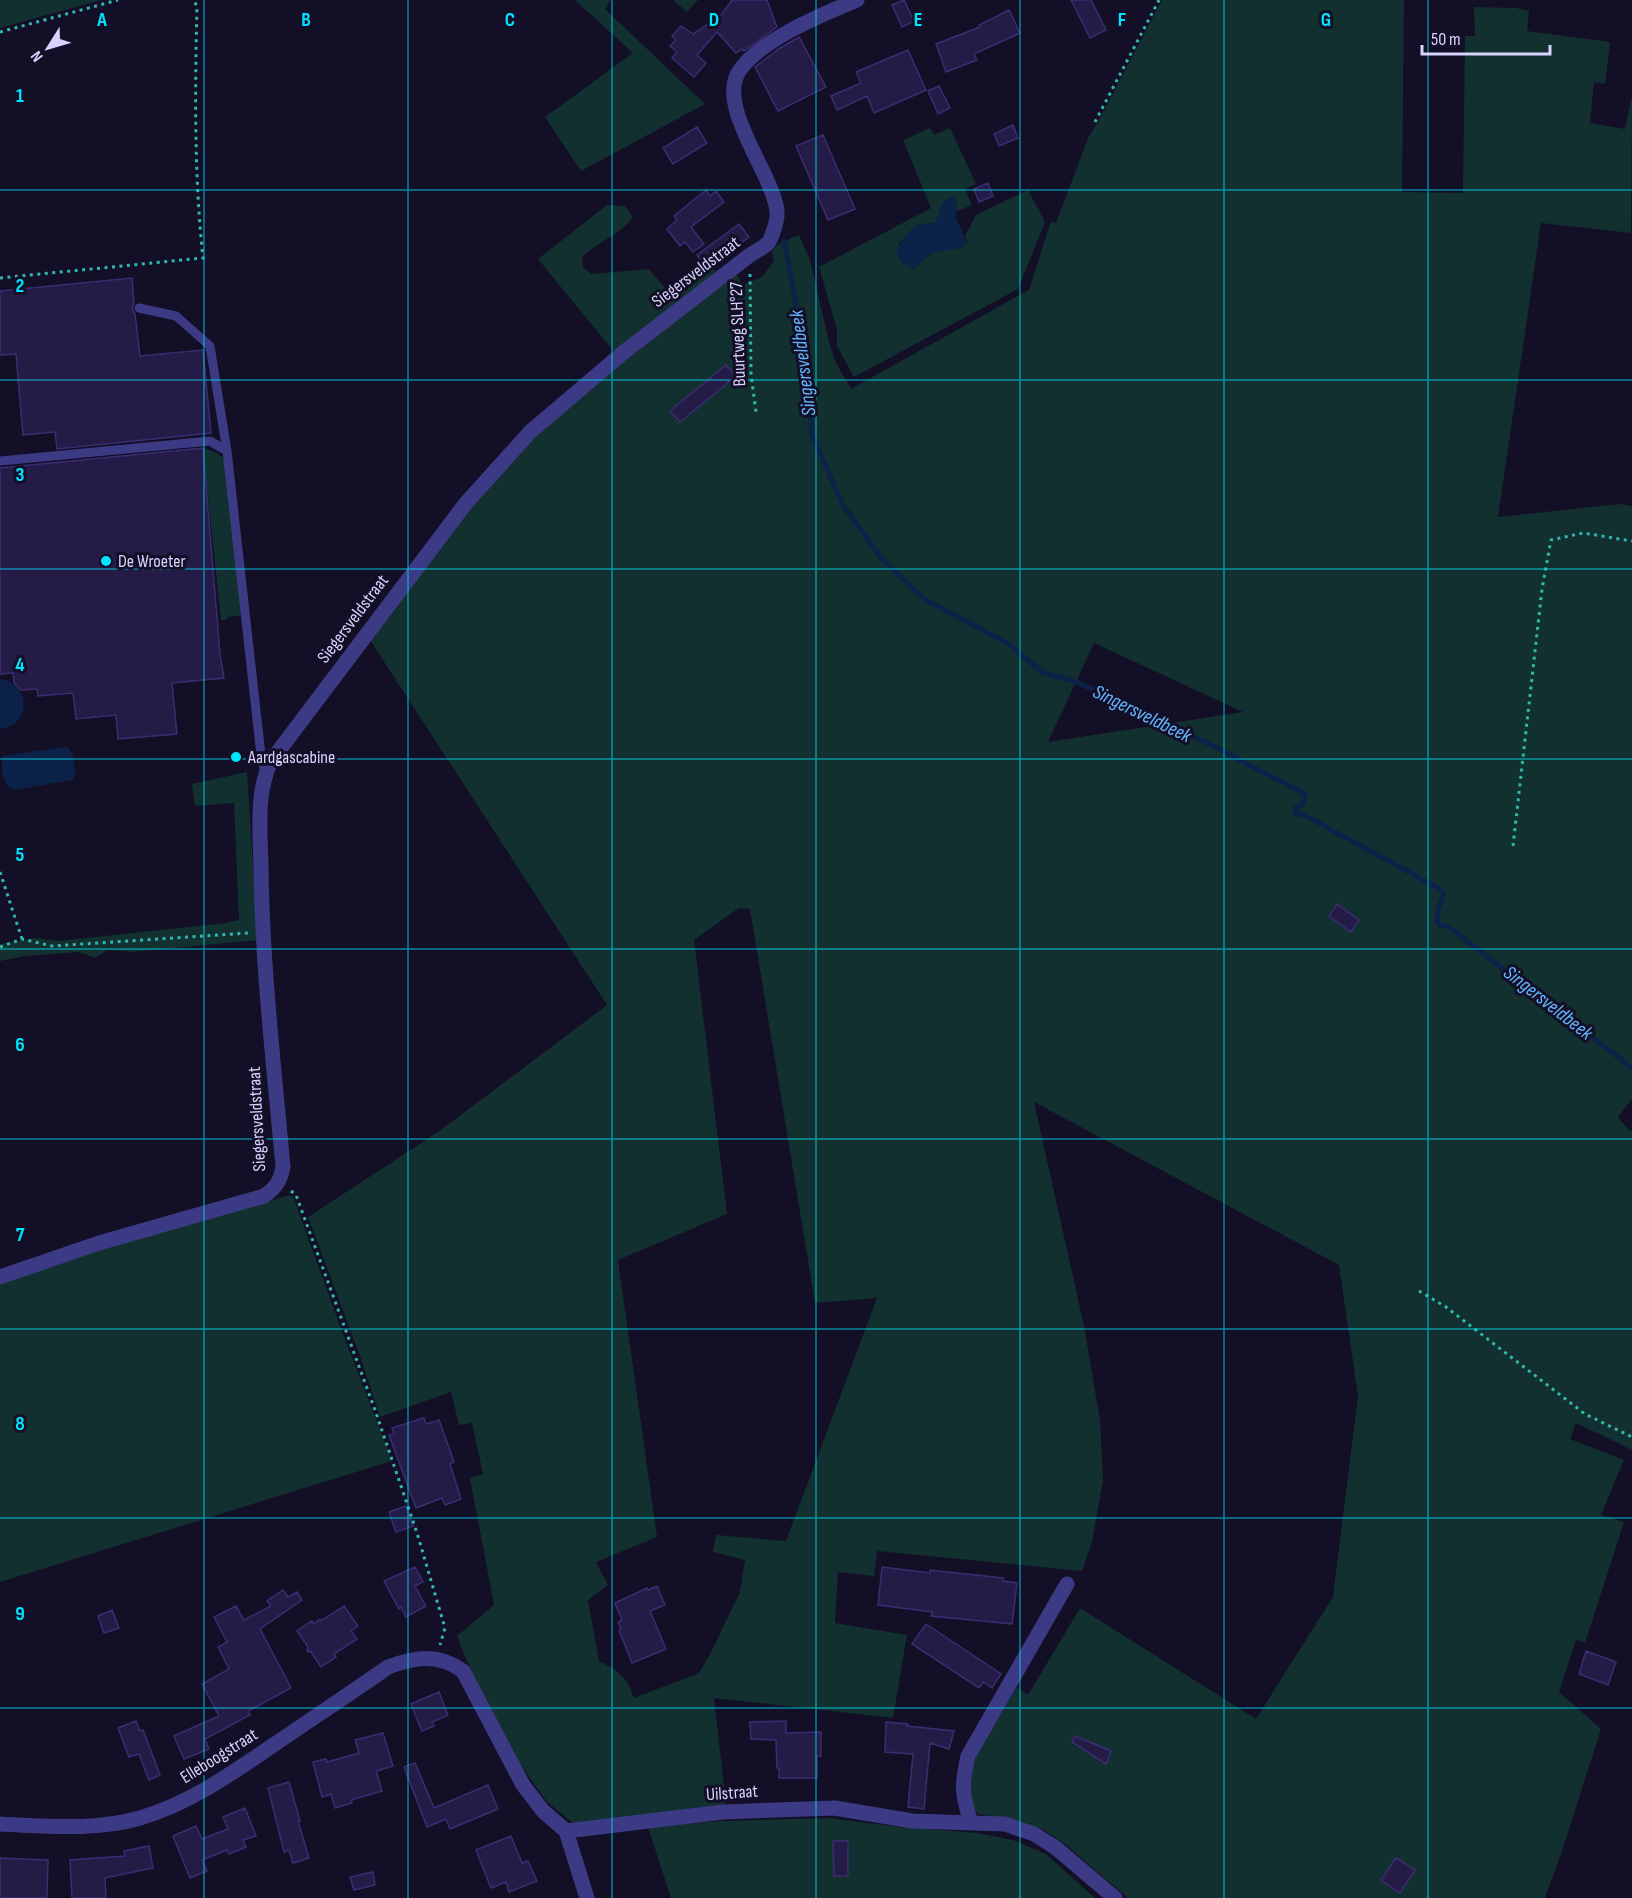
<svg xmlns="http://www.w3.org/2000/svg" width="1632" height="1898" font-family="'Sofia Sans Condensed',sans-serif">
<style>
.green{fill:#12302f;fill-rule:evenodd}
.water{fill:#0c2248}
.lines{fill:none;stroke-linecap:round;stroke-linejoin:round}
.stream{stroke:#0c2248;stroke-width:5}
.building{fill:#241b47;stroke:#3b2d73;stroke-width:1.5}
.path{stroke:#2fb8b0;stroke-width:3;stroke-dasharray:3 4.5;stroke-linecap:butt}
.service{stroke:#3d3a85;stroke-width:9}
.minor{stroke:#3d3a85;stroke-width:15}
.grid{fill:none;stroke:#00e5ff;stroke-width:1.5;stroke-opacity:0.55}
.poi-dot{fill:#00e5ff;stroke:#130f26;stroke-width:2}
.labels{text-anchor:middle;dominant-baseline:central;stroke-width:6;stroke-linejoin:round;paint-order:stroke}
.street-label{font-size:18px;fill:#d9d4ff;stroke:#130f26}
.poi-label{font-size:18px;fill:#d9d4ff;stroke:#130f26;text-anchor:start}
.water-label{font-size:20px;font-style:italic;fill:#62b6ff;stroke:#130f26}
.grid-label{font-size:20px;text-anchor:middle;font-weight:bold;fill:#00e5ff;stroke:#130f26;stroke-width:6;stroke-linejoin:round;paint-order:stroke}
</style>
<rect width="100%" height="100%" fill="#130f26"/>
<path class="green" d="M0,0H101L0,28Z
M575,0H610L605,9L705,104L581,171L545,117L633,53Z
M673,0H698L687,12Z
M1162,0H1404L1402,192L1463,193L1465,36H1475L1474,7L1516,8L1529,11L1527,31L1610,42L1605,84L1594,82L1590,123L1625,129L1632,96L1631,233L1541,223L1498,517L1620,504L1632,506V1099L1618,1117L1627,1128L1632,1131V1450L1576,1423L1570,1439L1624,1460L1601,1515L1624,1522L1585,1643L1576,1640L1559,1692L1601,1729L1563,1848L1545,1898H1128L1066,1845L1044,1830L1021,1821L978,1814L971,1807L969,1778L977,1754L1017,1687L1028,1695L1080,1608L1256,1719L1333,1597L1358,1396L1339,1265L1034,1102L1084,1326L1100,1420L1103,1480L1092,1542L1082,1571L877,1551L874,1576L838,1572L835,1623L907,1635L893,1718L714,1698L726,1804L573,1823L547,1802L520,1764L472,1674L457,1636L494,1605L470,1478L483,1474L472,1423L459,1425L451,1392L380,1417L361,1359L308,1217L438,1132L607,1005L370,640L487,486L525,445L663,327L735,272L743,285L762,277L774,261L772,251L778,244L799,235L810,260L829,342L835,361L851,389L1029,290L1051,221L1056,223L1089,136L1098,122ZM1094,643L1243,712L1048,742ZM739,908L750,909L815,1303L877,1298L786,1541L716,1535L713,1552L745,1560L740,1592L711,1652L699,1673L634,1698C626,1675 619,1672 599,1661L588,1600L608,1585L596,1562L657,1537L618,1260L727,1214L694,940Z
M930,128L934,135L950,128L976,184L965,189L972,205L957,211L955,197L944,201L935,223L916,225L899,244L913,269L933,252L967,242L965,236L976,215L1028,190L1045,222L1018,289L854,377L837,346V330L819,267L931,208L903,140Z
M607,205L625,206L633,217C620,235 598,241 582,257L583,268L592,274L649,269L671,295L709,265L718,273L615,353L538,259Z
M203,449C214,450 219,453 226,461L244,615L227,617V620H221Z
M247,772L258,940L133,952L107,950L95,958L79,952L26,956L0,961V944L35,938L58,941L226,923L239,920L234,803L195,806L192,784Z
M290,1195L294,1199L340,1326L392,1461L0,1582V1282L114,1246Z
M829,1818L899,1827L978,1833L1013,1840L1046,1854L1095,1898H671L648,1827L721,1821Z"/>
<path class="water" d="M955,197L957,211L956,218L967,242L962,248L933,252L913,269L902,263L896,253C900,242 907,234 916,225L935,223L944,201Z
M0,679C32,684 31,726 0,729Z
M64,747H68L72,753L76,774L72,780L14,790C2,785 0,767 3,756Z"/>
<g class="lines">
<path class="stream" d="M784,241L802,335L812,435L843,505L882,559L924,599L1009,644L1042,672L1079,683L1211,745L1305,794L1303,804L1296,807L1295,813L1306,816L1440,889L1444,895L1438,909L1437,921L1440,925L1449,927L1632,1068"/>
</g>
<path class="building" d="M732,0H767L777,27L744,51L742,49L736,53L717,32L697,55L706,63L694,77L672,58L677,52L670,46L676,40L672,36L681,26L693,34L721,15Z
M904,0L914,21L902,27L892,5Z
M1071,0H1091L1106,30L1090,38Z
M1009,10L1020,33L974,54L977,60L946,72L936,44L980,27L979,25Z
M799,37L826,87L778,111L755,67L780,48Z
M908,50L926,90L874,113L867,96L837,110L831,96L861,83L856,72Z
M939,86L950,108L938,114L928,91Z
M1013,125L1018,138L999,146L994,134Z
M697,127L707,143L673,164L663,148Z
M823,135L855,209L828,220L796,146Z
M988,183L993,196L979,202L974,189Z
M706,190L710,196L716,191L724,202L691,227L704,244L693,252L685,242L680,246L667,229L677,220L674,216Z
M739,224L749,237L707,269L697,255Z
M132,278L134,303L132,309L135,314L140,356L203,350L211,433L57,449L55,432L23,435L16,354L0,355V291Z
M726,365L736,376L680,422L670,411Z
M203,448L220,654L224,678L172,683L177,734L118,739L116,715L76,719L73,693L38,696L37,689L21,690L14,683L13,673L0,674V468Z
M1337,904L1359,920L1351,932L1329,916Z
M424,1418L426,1424L439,1420L454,1462L450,1464L461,1499L445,1505L442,1498L416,1508L389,1435L394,1434L392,1428Z
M406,1506L413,1526L396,1532L389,1512Z
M415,1567L423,1582L415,1586L426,1606L406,1617L401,1607L399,1609L384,1581Z
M882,1567L930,1573V1570L1003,1578V1581L1017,1583L1012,1624L931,1616L933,1612L878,1605Z
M657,1586L665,1605L650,1611L666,1649L632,1663L619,1630L621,1629L618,1622L622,1620L615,1603L647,1588L648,1590Z
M283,1590L288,1597L297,1592L302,1600L260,1629L291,1688L248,1711L250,1715L205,1739L209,1749L184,1759L174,1736L219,1716L202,1684L229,1669L218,1647L227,1642L214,1617L236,1606L244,1620L271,1606L267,1601Z
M344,1606L358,1626L351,1631L357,1639L334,1654L336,1657L321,1667L311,1652L307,1651L308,1647L297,1631L312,1621L313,1624L320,1619L321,1621Z
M112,1610L119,1628L104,1633L98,1616Z
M926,1624L1001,1674L992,1688L983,1682L979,1688L912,1644Z
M1586,1651L1616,1662L1608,1685L1579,1674Z
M439,1692L448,1715L432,1722L434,1726L422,1731L411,1704Z
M136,1721L140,1731L143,1730L160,1775L149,1780L139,1754L129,1757L118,1728Z
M786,1721V1733L821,1732V1756H817V1778H779V1768H777L776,1740L751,1739L750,1722Z
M886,1722L908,1724L907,1726L954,1731L949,1749L930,1743L924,1809L908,1807L913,1754L885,1752Z
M383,1733L393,1766L376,1771L382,1791L351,1800L352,1803L335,1808L331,1794L322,1797L313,1762L326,1759L327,1762L359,1753L355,1740Z
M1075,1736L1111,1751L1106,1764L1072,1742Z
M415,1763L434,1808L488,1785L498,1809L450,1829L446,1819L427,1827L404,1767Z
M289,1782L300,1821H298L309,1858L293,1863L289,1850L284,1852L268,1788Z
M245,1808L256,1836L243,1840L246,1847L229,1854L227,1850L202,1860L207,1871L190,1878L173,1836L196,1826L202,1839L228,1829L223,1817Z
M511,1836L522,1863L528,1861L537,1881L509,1892L506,1882L491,1888L476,1850Z
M833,1841H848V1876H834Z
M149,1846L153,1868L105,1878L106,1898H72L70,1860L125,1856L124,1851Z
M0,1858L48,1860L47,1898H0Z
M1396,1858L1415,1870L1400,1893L1381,1880Z
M373,1872L375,1885L354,1890L350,1877Z"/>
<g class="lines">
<path class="path" d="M0,32L118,0
M1095,122L1159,0
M750,274L751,374L756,412
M0,278L203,258C194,174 195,89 197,5L191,0
M1513,846L1542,589L1551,540L1583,533L1632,541
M0,872L22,939
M0,947L22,939L52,946L248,933
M291,1191L296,1195L375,1410L417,1533L445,1628L440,1645
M1419,1291L1446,1307L1585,1414L1632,1437"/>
<path class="service" d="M139,308L176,316L210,346L227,451L261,755L265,773
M0,461L210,441L227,451"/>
<path class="minor" d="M0,1277L99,1243L264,1196C277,1187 280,1181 283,1167C274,1066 262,966 261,865C260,831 256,792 271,761L466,503L530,432L624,352L750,255C756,251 765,247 769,242C773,234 778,219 777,211C773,174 718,109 738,73C757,41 823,14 857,0
M971,1823C962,1793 961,1787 968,1756L1067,1584
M0,1824C46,1826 96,1831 140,1818C191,1803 232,1773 275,1744C313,1718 351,1693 388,1667C415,1657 438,1653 463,1671L523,1785L543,1811L566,1831
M566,1831L723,1812L835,1808L912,1821L1005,1824L1034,1834L1056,1848L1115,1898
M566,1831L587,1898"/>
</g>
<path class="grid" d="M204,0V1898M408,0V1898M612,0V1898M816,0V1898M1020,0V1898M1224,0V1898M1428,0V1898M0,190H1632M0,380H1632M0,569H1632M0,759H1632M0,949H1632M0,1139H1632M0,1329H1632M0,1518H1632M0,1708H1632"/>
<g class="poi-dot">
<circle cx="106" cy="561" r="6"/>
<circle cx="236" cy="757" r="6"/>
</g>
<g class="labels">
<g class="street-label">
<text transform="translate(696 272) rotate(-37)">Siegersveldstraat</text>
<text transform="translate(738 334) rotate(-92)">Buurtweg SLH°27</text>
<text transform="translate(353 619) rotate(-53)">Siegersveldstraat</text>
<text transform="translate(257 1119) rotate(-93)">Siegersveldstraat</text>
<text transform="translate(219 1756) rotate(-32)">Elleboogstraat</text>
<text transform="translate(732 1793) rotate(-4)">Uilstraat</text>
</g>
<g class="poi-label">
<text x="118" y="561">De Wroeter</text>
<text x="248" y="757">Aardgascabine</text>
</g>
<g class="water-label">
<text transform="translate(803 363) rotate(-97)">Singersveldbeek</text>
<text transform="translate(1142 714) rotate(26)">Singersveldbeek</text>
<text transform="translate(1548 1003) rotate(38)">Singersveldbeek</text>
</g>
</g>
<g class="grid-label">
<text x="102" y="26">A</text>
<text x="306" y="26">B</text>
<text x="510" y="26">C</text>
<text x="714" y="26">D</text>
<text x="918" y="26">E</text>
<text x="1122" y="26">F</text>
<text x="1326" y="26">G</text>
<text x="20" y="102">1</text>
<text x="20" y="292">2</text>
<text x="20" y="481">3</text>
<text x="20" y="671">4</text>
<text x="20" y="861">5</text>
<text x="20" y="1051">6</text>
<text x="20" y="1241">7</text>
<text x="20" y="1430">8</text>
<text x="20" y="1620">9</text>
</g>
<g transform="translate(48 48) rotate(233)" stroke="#130f26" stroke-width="4.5" paint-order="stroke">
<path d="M0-4.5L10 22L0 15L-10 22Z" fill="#d9d4ff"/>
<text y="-9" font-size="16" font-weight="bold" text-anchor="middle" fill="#d9d4ff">N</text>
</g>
<path d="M1422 45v9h128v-9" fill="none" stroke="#d9d4ff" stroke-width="3"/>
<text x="1431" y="45" font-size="18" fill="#d9d4ff" stroke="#130f26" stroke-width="4.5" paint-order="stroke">50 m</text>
</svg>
